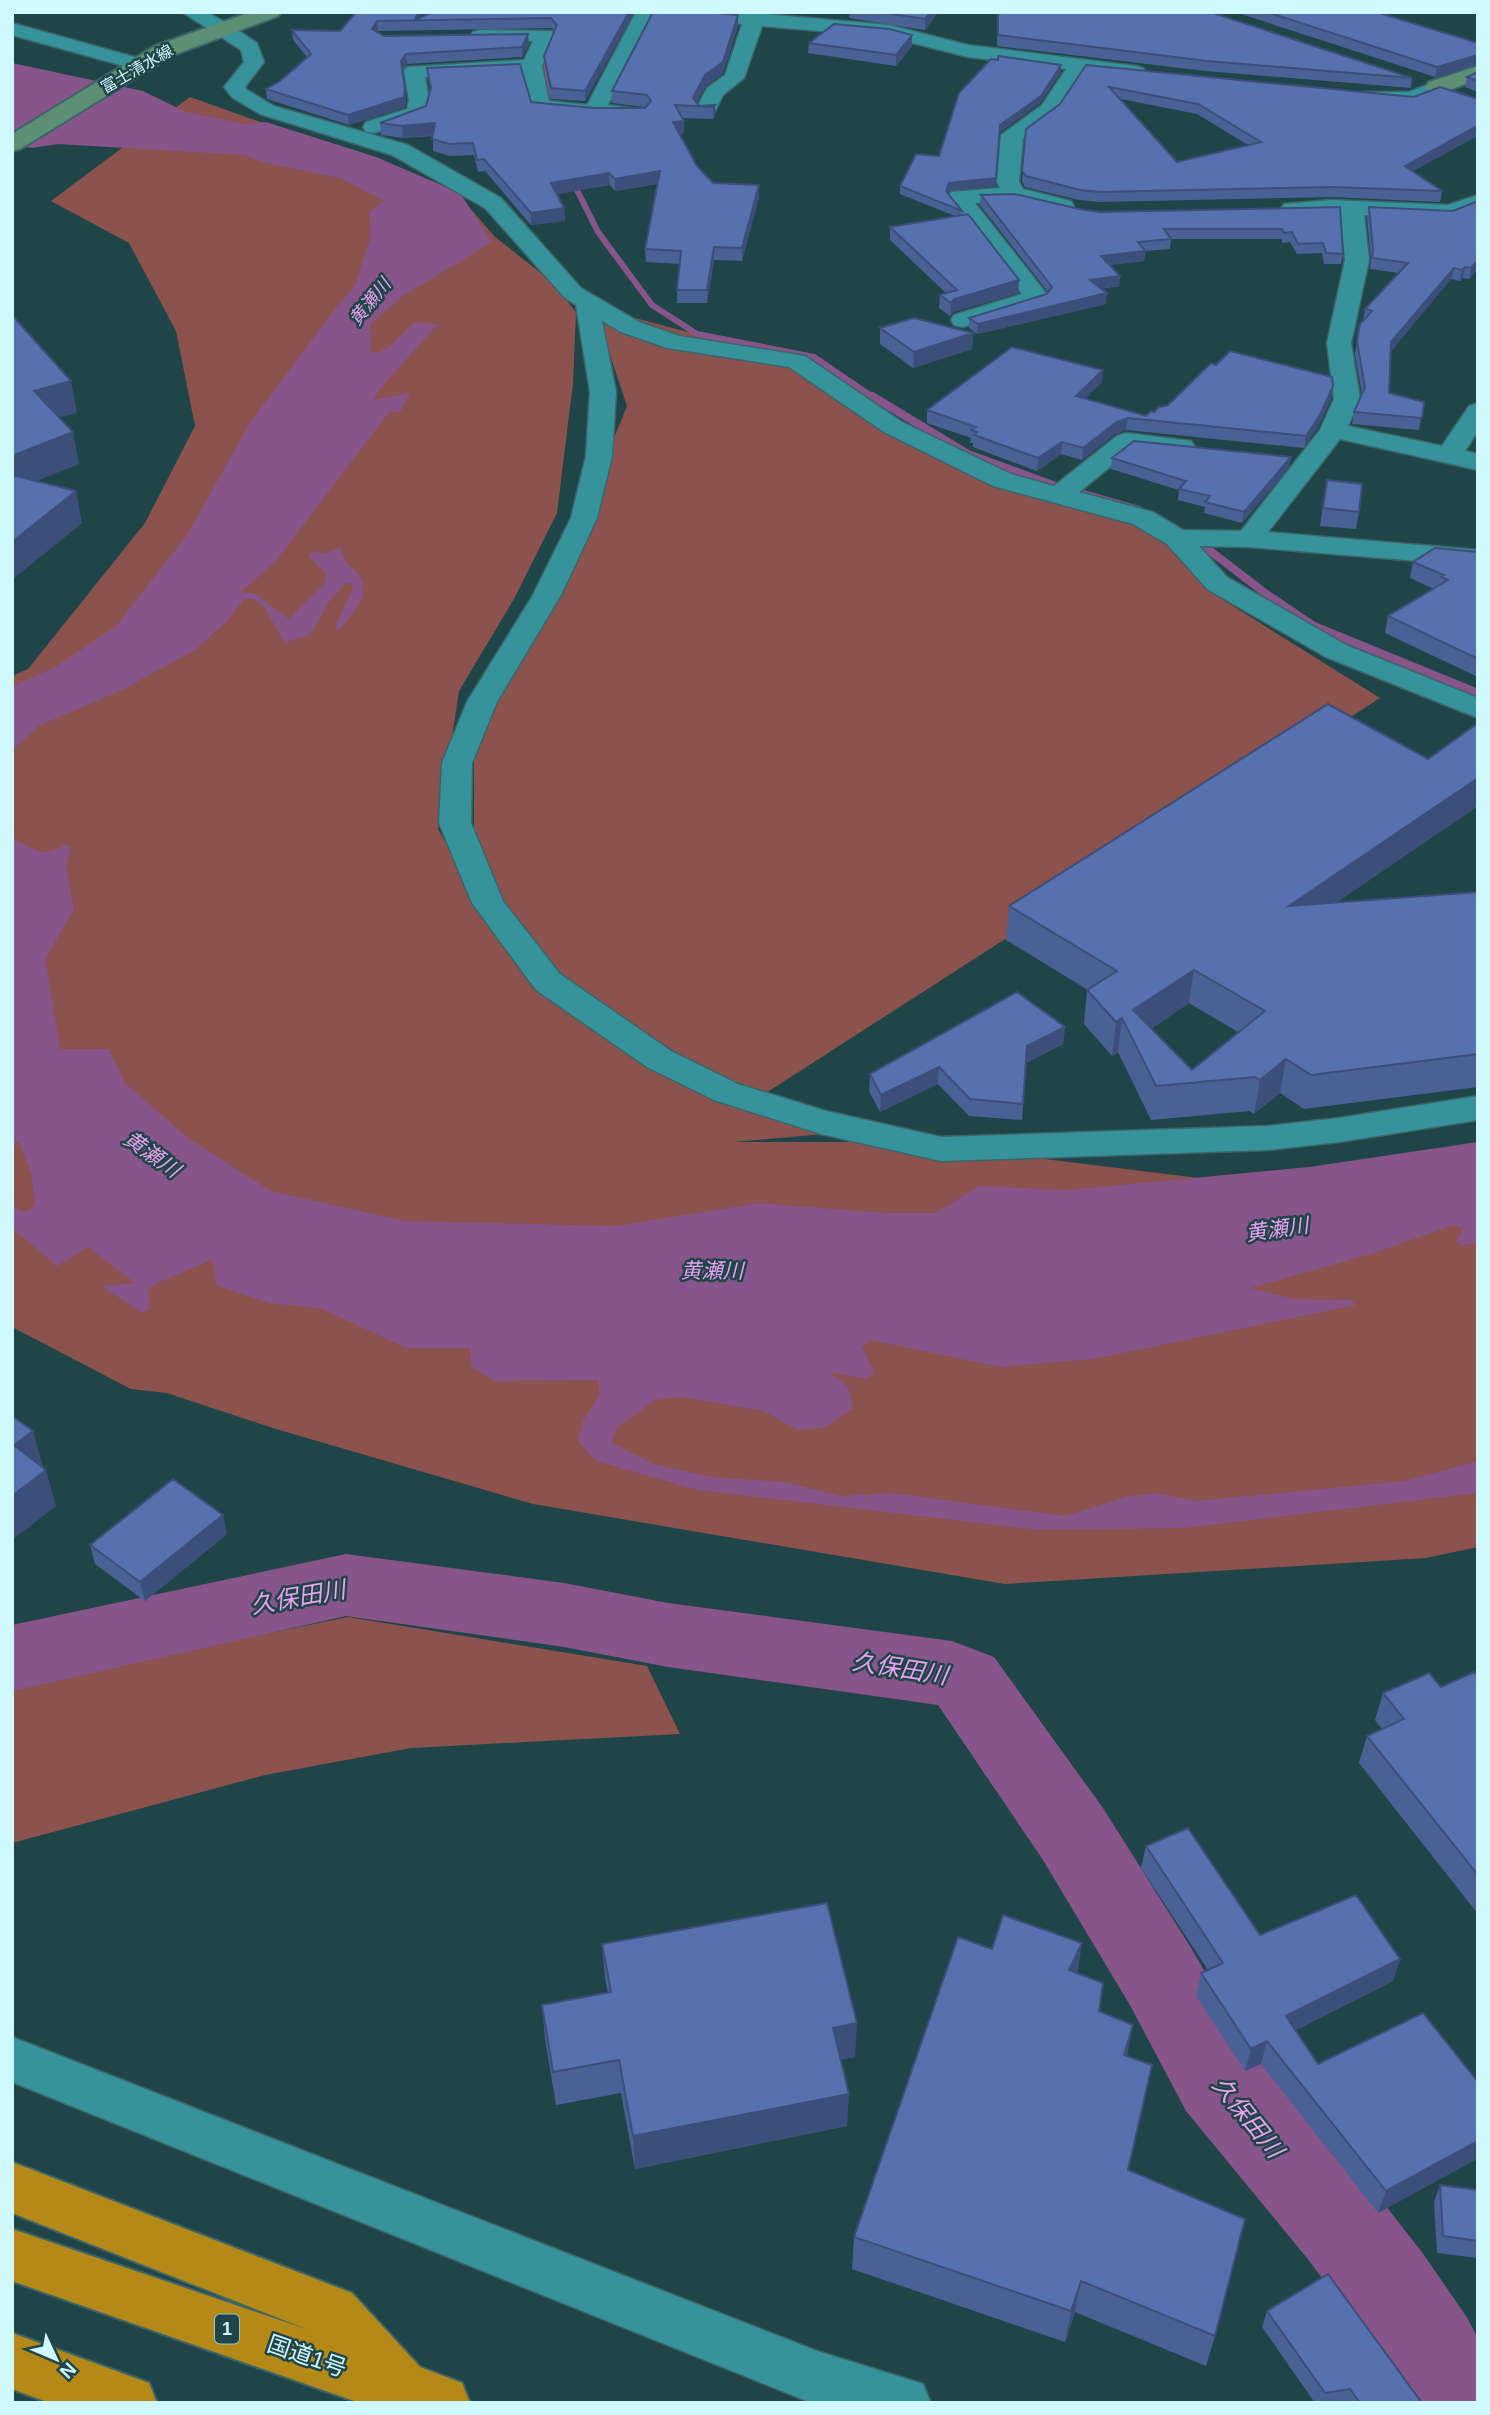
<svg xmlns="http://www.w3.org/2000/svg" width="1490" height="2415" font-family="Arial,'Noto Sans JP',sans-serif">
<style>
.green{fill:#8c534e;fill-rule:evenodd}
.water{fill:#87558a}
.lines{fill:none;stroke-linecap:round;stroke-linejoin:round}
.stream-far1{stroke:#87558a;stroke-width:6}
.stream{stroke:#87558a;stroke-width:8}
.river{fill:#87558a;fill-rule:evenodd}
.street-casing{stroke:#3c6569;stroke-width:3}
.secondary-casing{stroke:#3c6569;stroke-width:4}
.highway-casing{stroke:#3c6569;stroke-width:4}
.street{fill:#36929b;fill-rule:evenodd}
.secondary{fill:#5c8f73;fill-rule:evenodd}
.highway{fill:#b48917;fill-rule:evenodd}
.wall{fill:#4a6196;fill-rule:evenodd}
.shaded-wall{fill:#3c4f7a}
.building{fill:#5671ae;stroke:#3c4f7a;stroke-width:2;fill-rule:evenodd}
.labels{text-anchor:middle;dominant-baseline:central;stroke-width:5;stroke-linejoin:round;paint-order:stroke}
.far-street-label{font-size:16px;fill:#d0f9fe;stroke:#204549}
.far-water-label{font-size:18px;font-style:italic;fill:#eaa2ee;stroke:#204549}
.shield{fill:#204549;stroke:#9bc3c8;stroke-width:2}
.shield-label{font-size:18px;font-weight:bold;fill:#d0f9fe}
.water-label{font-size:21px;font-style:italic;fill:#eaa2ee;stroke:#204549}
.near-street-label{font-size:23px;fill:#d0f9fe;stroke:#204549}
.near-water-label{font-size:24px;font-style:italic;fill:#eaa2ee;stroke:#204549}
</style>
<rect width="100%" height="100%" fill="#204549"/>
<path class="green" d="M190,97L456,192L495,237L551,281L576,312L573,383L557,513L514,599L459,691L438,829L474,892V722L567,554L627,406L594,307L796,361L949,465L1153,524L1209,591L1380,698L758,1098L835,1133L734,1142H907L1369,1199L1478,1195V1547L1426,1558L1005,1584L533,1504L276,1429L167,1393L131,1389L12,1327V676L28,669L145,523L195,426L176,331L129,243L51,201ZM520,954L725,1083L587,1022Z
M348,1617L647,1666L680,1734L411,1748L265,1775L12,1843V1686Z"/>
<path class="water" d="M12,63L143,91L186,112L245,124L266,122L376,157L460,193L492,242L403,296L371,323L370,351L377,353L390,346L415,322L438,324L383,385L373,400L408,393L410,394L400,412L390,411L275,562L241,592L254,593L289,619L324,583L326,574L309,557L312,551L326,554L339,547C343,552 342,556 346,562C349,566 355,569 358,573C373,593 351,618 337,631L336,624L353,588L351,583H346L328,603L313,631L305,637L285,642L264,607L254,599H244L228,620L195,650L120,691L40,725L12,750V687L57,666L116,626L187,535L250,423L337,306L355,286L371,236L369,212L384,201L340,178L266,163L244,155L58,144L32,148L12,144Z
M12,838C34,849 41,859 65,845L71,847L66,867L74,909L45,959L60,1049H109L125,1083L188,1138L271,1191L405,1221L617,1226L759,1203L884,1213H936L979,1186L1068,1190L1309,1167L1478,1142V1243L1463,1245L1456,1242L1463,1229L1454,1225L1371,1254L1250,1288L1294,1299L1351,1300L1356,1305L1093,1359L1000,1367L871,1340L862,1347L874,1372L866,1379L829,1372L848,1387L853,1408L824,1428L798,1430L763,1411L682,1397L655,1400L617,1427L612,1443L653,1464L711,1477L785,1482L840,1496L891,1493L1065,1516L1129,1496L1158,1493L1196,1501L1405,1481L1478,1461V1493L1184,1528L1040,1530L698,1490L596,1461L578,1441L583,1421L600,1395L597,1380L494,1381L472,1367L469,1348H406L323,1309L270,1303L217,1286L212,1260L157,1283L148,1290L149,1309L142,1313L101,1286L135,1283L88,1247L57,1266L12,1228V1207L26,1212L35,1205L31,1173L19,1142L12,1144Z"/>
<g class="lines">
<path class="stream-far1" d="M546,63L548,106
M572,180L598,232L652,305L697,334L814,357L874,398"/>
<path class="stream" d="M872,396L968,454L1053,485L1139,510
M1196,540L1265,593L1314,626L1478,693"/>
<path class="river" d="M346,1554L564,1583L668,1603L952,1641L994,1657L1103,1808L1193,1951L1250,2051L1375,2192L1424,2255L1468,2319L1478,2339V2403H1405L1356,2323L1307,2258L1186,2111L1131,2007L1043,1860L938,1705L668,1667L564,1647L346,1616L12,1691V1625Z"/>
<defs>
<path id="street" d="M182,12H207L230,25L257,43L264,62L245,87L247,90L274,106L408,145L501,198L581,288L639,322L680,336L805,356L902,422L1011,474L1054,486L1117,436L1126,433L1191,441L1195,447L1191,453L1182,455L1132,449L1079,492L1153,512L1183,530L1241,531L1320,430L1334,399L1327,343L1345,260L1341,214L1292,216L1284,214L1281,209L1284,204L1331,200L1448,205L1478,195V210L1450,219L1364,215L1369,260L1351,343L1360,399L1348,426L1442,446L1469,406L1478,403V431L1465,451L1478,454V470L1340,439L1268,532L1478,550V566L1249,547L1199,546L1227,577L1346,645L1478,698V718L1326,657L1207,589L1167,544L1133,524L993,486L884,432L789,367L667,348L621,332L602,321L616,392L612,456L597,518L561,595L497,702L472,763L471,823L503,901L560,974L671,1051L738,1084L826,1111L941,1137L1267,1126L1339,1118L1478,1096V1120L1339,1142L1267,1150L941,1161L821,1134L714,1100L647,1067L536,990L472,903L439,823L442,763L467,702L533,595L571,518L586,456L590,392L576,305L565,298L485,208L392,155L260,114L233,98L224,87L244,62L241,50Z
M636,12H656L608,105L630,108L634,112L630,116L594,117L532,111L523,73L425,77L429,100L424,117L374,133L366,132L363,127L366,122L407,109L409,100L404,71L407,67L524,60L533,41L473,40L470,36L473,32L480,30L552,31L555,35L550,40L552,43L542,66L549,101L587,105Z
M659,12H741L889,25L968,45L1136,66L1143,68L1146,72L1143,76L1136,78L1085,72L1057,113L1023,138L1019,182L1023,189L1071,201L1074,206L1071,211L1063,213L1015,201L975,203L1049,297L1045,302L963,327L954,325L951,320L954,315L1022,294L948,197L951,192L1000,188L997,182L1001,135L1042,105L1066,69L968,57L889,37L762,26L744,78L723,95L713,115H699L695,111L707,88L725,75L742,24L669,18Z
M12,23L149,61L152,65L149,69L142,71L12,35Z
M1437,81L1444,83L1447,87L1444,91C1415,106 1396,109 1364,100L1361,96L1364,92H1409Z
M12,2037L817,2351L923,2384L931,2403H812L12,2082Z"/>
<path id="secondary" d="M251,12H281L278,16L171,56L20,149L12,151V134L155,46Z
M1478,66V79L1445,92H1429L1426,87L1429,82Z"/>
<path id="highway" d="M12,2162L352,2293L420,2367L462,2383L470,2403H360L12,2281V2229L306,2329L12,2213Z
M12,2333L149,2383L157,2403H50L12,2389Z"/>
</defs>
<use href="#street" class="street-casing"/>
<use href="#secondary" class="secondary-casing"/>
<use href="#highway" class="highway-casing"/>
<use href="#street" class="street"/>
<use href="#secondary" class="secondary"/>
<use href="#highway" class="highway"/>
</g>
<path class="wall" d="M356,12H422L420,18L432,12H634L585,101L551,99L545,66L544,56L554,31L552,28L378,31L377,32L384,36L529,44L522,57L407,64L402,71L406,100L405,107L349,125L267,99L266,89L280,81L307,57L293,40L292,30L340,31Z
M850,12H938L925,30L849,18Z
M998,12L1412,78L1411,88L1205,71L997,46Z
M1235,12H1376L1478,43V64L1435,77Z
M738,26L723,73L705,87L696,103L699,106L715,105V117L713,119L682,118L684,133L679,134L697,166L713,183L759,197L742,261L714,260L707,303H677V290L680,264L646,262L645,249L657,184L615,191L610,185L557,194L564,208L565,221L531,225L485,171L478,172L474,155L450,156L433,151V136L403,138L381,135L380,123L426,106L430,90L427,68L531,102L594,108H645V107L612,103V91Z
M912,35V46L896,66L808,53L809,43Z
M1086,65L1414,97L1478,99V139L1475,137L1413,171L1442,191L1440,202L1331,197L1099,202L1079,200L1025,187L1022,181L1026,129L1060,104ZM1121,99L1197,114L1248,145L1177,162Z
M1061,72L1040,103L999,133L996,186L949,191L948,193L962,211V215L1019,280L1018,293L953,312L950,316L939,308L940,295L946,293L890,240V227L955,216L900,194V186L939,156Z
M1478,72V92L1465,87L1467,77Z
M981,195L1100,212L1340,207L1343,254L1341,264H1324L1322,253L1297,254L1290,242L1283,243L1281,239H1171L1170,249L1145,251L1144,261L1110,265L1120,276L1119,286L1101,289L1106,304L977,334L969,328V318L1047,294L1048,292L980,205Z
M1369,207L1453,211L1478,269L1469,279L1463,278L1460,281L1451,279L1390,352L1389,393L1424,402L1419,430L1352,424L1354,412L1362,394L1355,354L1360,324L1363,321L1365,309L1399,273L1370,269L1371,259L1367,218Z
M880,328L973,333L972,349L913,368L880,344Z
M1102,382L1084,399L1146,416L1154,412L1331,399L1318,427L1304,448L1126,430L1115,434L1082,460L1061,454L1037,471L973,447V443H970L971,438L927,423V410Z
M1112,458L1289,468L1242,523L1204,513L1205,507L1178,500L1179,490L1111,469Z
M1327,480L1359,512L1356,529L1320,526Z
M1478,552V677L1385,633L1388,616L1434,589L1410,578L1413,562Z
M1478,723V809L1475,808L1337,902L1478,892V1087L1304,1109L1280,1093L1254,1114L1249,1111L1151,1120L1118,1052L1112,1056L1084,1024L1087,990H1088L1006,940L1009,906L1428,759ZM1189,1003L1238,1032L1192,1070L1151,1029Z
M1065,1027L1063,1044L1026,1063L1022,1120L969,1116L938,1084L880,1112L869,1091L870,1074Z
M227,1534L145,1601L95,1564L90,1545Z
M1478,1676V1914L1359,1763L1367,1736L1382,1729L1375,1720L1383,1693L1441,1687Z
M1146,1846L1260,1935L1400,1959L1393,1981L1296,2030L1318,2064L1478,2082V2158L1378,2213L1261,2064L1245,2071L1196,1996L1201,1973L1208,1970L1141,1868Z
M602,1944L855,2057L841,2059L847,2126L635,2169L621,2093L556,2105L545,2039L542,2005L608,1993L605,1978Z
M992,1949L1077,1973L1127,2056L1129,2170L1215,2336L1206,2366L1075,2312L1065,2342L852,2269L854,2237Z
M1440,2185L1478,2190V2258L1437,2253L1434,2202Z
M1267,2311L1422,2403H1315L1262,2327Z"/>
<path class="shaded-wall" d="M418,12H422L419,21H415Z
M629,12H634L585,101V91Z
M931,12H938L925,30V19Z
M738,15V26L723,73L705,87L694,106L693,98Z
M377,21L378,31L373,40L372,29Z
M528,34L529,44L522,57V47Z
M912,35V46L896,66V55Z
M406,54L407,64L401,71V61Z
M1478,55V64L1435,77L1437,67Z
M1061,65V72L1040,103L999,133L1000,125Z
M405,90L406,100L405,107L349,125L348,115Z
M715,105V117L713,119V107Z
M684,121V133L673,134V122Z
M435,123L436,135L403,138L402,126Z
M1477,126L1475,137L1403,177L1405,166Z
M660,171V183L615,191V179Z
M609,173L610,185L552,195L551,183Z
M996,178V186L949,191L946,199V191L949,183Z
M759,185V197L742,261V248Z
M564,208L565,221L531,225V213Z
M714,247V260L707,303V290Z
M1145,251L1144,261L1100,266L1101,256Z
M1478,260V269L1469,279L1471,268Z
M1465,267L1463,278L1460,281L1462,270Z
M1454,268L1451,279L1389,354L1391,342Z
M1120,276L1119,286L1089,290L1090,280Z
M1019,280L1018,293L953,312L950,316L951,303L954,299Z
M1107,293L1106,304L977,334L978,324Z
M973,333L972,349L913,368L914,352Z
M1103,370L1102,382L1075,409L1076,396Z
M71,381L77,413L40,422L34,391Z
M1333,386L1331,399L1318,427L1304,448L1306,436Z
M1128,418L1126,430L1115,434L1082,460L1083,448L1117,422Z
M73,432L79,464L12,491V456Z
M1062,442L1061,454L1037,471L1038,458Z
M1291,457L1289,468L1242,523L1244,512Z
M76,491L82,523L12,580V542Z
M1478,778V797L1475,808L1283,939L1289,906Z
M1194,970L1189,1003L1134,1041L1133,1010Z
M1122,1018L1118,1052L1112,1056L1116,1022Z
M1065,1027L1063,1044L1026,1063L1027,1046Z
M1286,1059L1280,1093L1254,1114L1260,1080Z
M939,1067L938,1084L880,1112L881,1095Z
M33,1431L43,1467L14,1445Z
M46,1470L56,1506L12,1540V1496Z
M223,1515L227,1534L145,1601L140,1582Z
M1082,1943L1077,1977L1069,1970Z
M1400,1959L1393,1981L1280,2038L1286,2016Z
M857,2023L855,2057L832,2061L833,2028Z
M1133,2025L1127,2058L1124,2055Z
M1267,2041L1261,2064L1245,2071L1251,2049Z
M849,2094L847,2126L635,2169L633,2136Z
M1478,2141V2158L1378,2213L1386,2191Z
M1081,2281L1075,2312L1065,2342L1071,2311Z"/>
<path class="building" d="M356,12H418L415,20L432,12H629L585,91L551,88L544,56L557,25L551,18L377,21L372,29L384,36L528,34L522,47L406,54L401,61L405,90L404,97L348,115L266,89L280,81L311,54L292,30L340,31Z
M653,12H706L738,15L723,62L705,75L693,98L699,106L715,105L713,107L675,105L684,121L673,122L697,166L713,183L759,185L742,248L714,247L707,290H677L681,251L645,249L660,171L615,179L609,173L551,183L564,208L531,213L484,159L477,160L473,143L449,144L432,139L435,123L402,126L380,123L426,106L431,88L427,68L520,64L531,102L594,108H645L651,101L647,95L612,91Z
M879,12H931L925,19Z
M998,12H1210L1412,78L1207,61L998,35Z
M1267,12H1376L1478,43V55L1437,67Z
M834,24L889,29L912,35L896,55L809,43Z
M998,56L1061,65L1041,96L1000,125L996,178L949,183L946,191L962,211L900,186L916,154L939,156L959,93L991,59L998,60Z
M1086,65L1414,97L1440,87L1478,99V127L1477,126L1405,166L1442,191L1333,187L1100,192L1080,190L1026,176L1022,171L1026,129L1060,104ZM1109,87L1198,104L1261,142L1177,162Z
M1478,72V81L1467,77Z
M1015,194L1079,209L1100,212L1340,207L1343,254L1326,253L1323,243L1298,244L1292,232L1284,233L1282,229H1164L1171,239L1138,242L1145,251L1101,256L1120,276L1090,280L1107,293L978,324L969,318L1047,294L1052,287L981,195Z
M1478,201V260L1471,268L1465,267L1462,270L1454,268L1391,342L1389,393L1424,402L1422,418L1354,412L1365,387L1357,342L1360,324L1372,311L1365,309L1408,263L1372,258L1373,249L1369,207L1453,211Z
M968,214L1019,280L954,299L951,303L940,295L957,290L890,227Z
M12,315L71,381L34,391L73,432L12,456Z
M914,318L973,333L914,352L880,328Z
M1012,347L1103,370L1076,396L1146,416L1151,411L1154,412L1159,407L1168,405L1211,363L1216,365L1230,351L1332,377L1333,386L1320,415L1306,436L1128,418L1117,422L1083,448L1062,442L1038,458L974,435L977,432L971,430L976,427L927,410Z
M1134,441L1291,457L1244,512L1205,502L1210,496L1179,489L1186,481L1112,458Z
M12,475L76,491L12,542Z
M1327,480L1362,484L1359,512L1323,508Z
M1435,548L1478,552V659L1388,616L1448,580L1441,577L1444,575L1413,562Z
M1328,704L1428,759L1478,723V778L1289,906L1478,892V1054L1311,1075L1286,1059L1260,1080L1255,1077L1156,1086L1122,1018L1116,1022L1087,990L1117,971L1009,906ZM1194,970L1265,1011L1192,1070L1133,1010Z
M1017,992L1065,1027L1027,1046L1023,1104L970,1099L939,1067L881,1095L870,1074Z
M12,1416L33,1431L14,1445L46,1470L12,1496Z
M173,1479L223,1515L140,1582L90,1545Z
M1474,1672L1478,1676V1875L1367,1736L1404,1719L1383,1693L1429,1673L1441,1687Z
M1188,1828L1260,1935L1356,1895L1400,1959L1286,2016L1318,2064L1423,2013L1478,2082V2141L1386,2191L1267,2041L1251,2049L1201,1973L1223,1963L1146,1846Z
M827,1903L857,2023L833,2028L849,2094L633,2136L619,2060L553,2072L542,2005L611,1992L602,1944Z
M1003,1915L1082,1943L1069,1970L1103,1983L1099,2011L1133,2025L1124,2055L1152,2065L1128,2170L1245,2219L1215,2336L1081,2281L1071,2311L854,2237L958,1937L992,1949Z
M1440,2185L1478,2190V2241L1443,2236Z
M1328,2274L1422,2403H1360L1350,2389L1325,2393L1267,2311Z"/>
<g class="labels">
<g class="far-street-label">
<text transform="translate(137 69) rotate(-30)">富士清水線</text>
</g>
<g class="far-water-label">
<text transform="translate(370 302) rotate(-51)">黄瀬川</text>
</g>
<rect class="shield" x="215" y="2314.5" width="24" height="29" rx="5"/>
<g class="shield-label">
<text x="227" y="2329">1</text>
</g>
<g class="water-label">
<text transform="translate(152 1154) rotate(35)">黄瀬川</text>
<text transform="translate(1277 1229) rotate(-8)">黄瀬川</text>
<text x="712" y="1270">黄瀬川</text>
</g>
<g class="near-street-label">
<text transform="translate(307 2356) rotate(19)">国道1号</text>
</g>
<g class="near-water-label">
<text transform="translate(298 1597) rotate(-10)">久保田川</text>
<text transform="translate(900 1668) rotate(9)">久保田川</text>
<text transform="translate(1248 2117) rotate(51)">久保田川</text>
</g>
</g>
<rect width="1490" height="2415" fill="none" stroke="#d0f9fe" stroke-width="28"/>
<g transform="translate(56 2359) rotate(134)" stroke="#204549" stroke-width="5" paint-order="stroke">
<path d="M0-5L12 26L0 18L-12 26Z" fill="#d0f9fe"/>
<text y="-10" font-size="19" font-weight="bold" text-anchor="middle" fill="#d0f9fe">N</text>
</g>
</svg>
